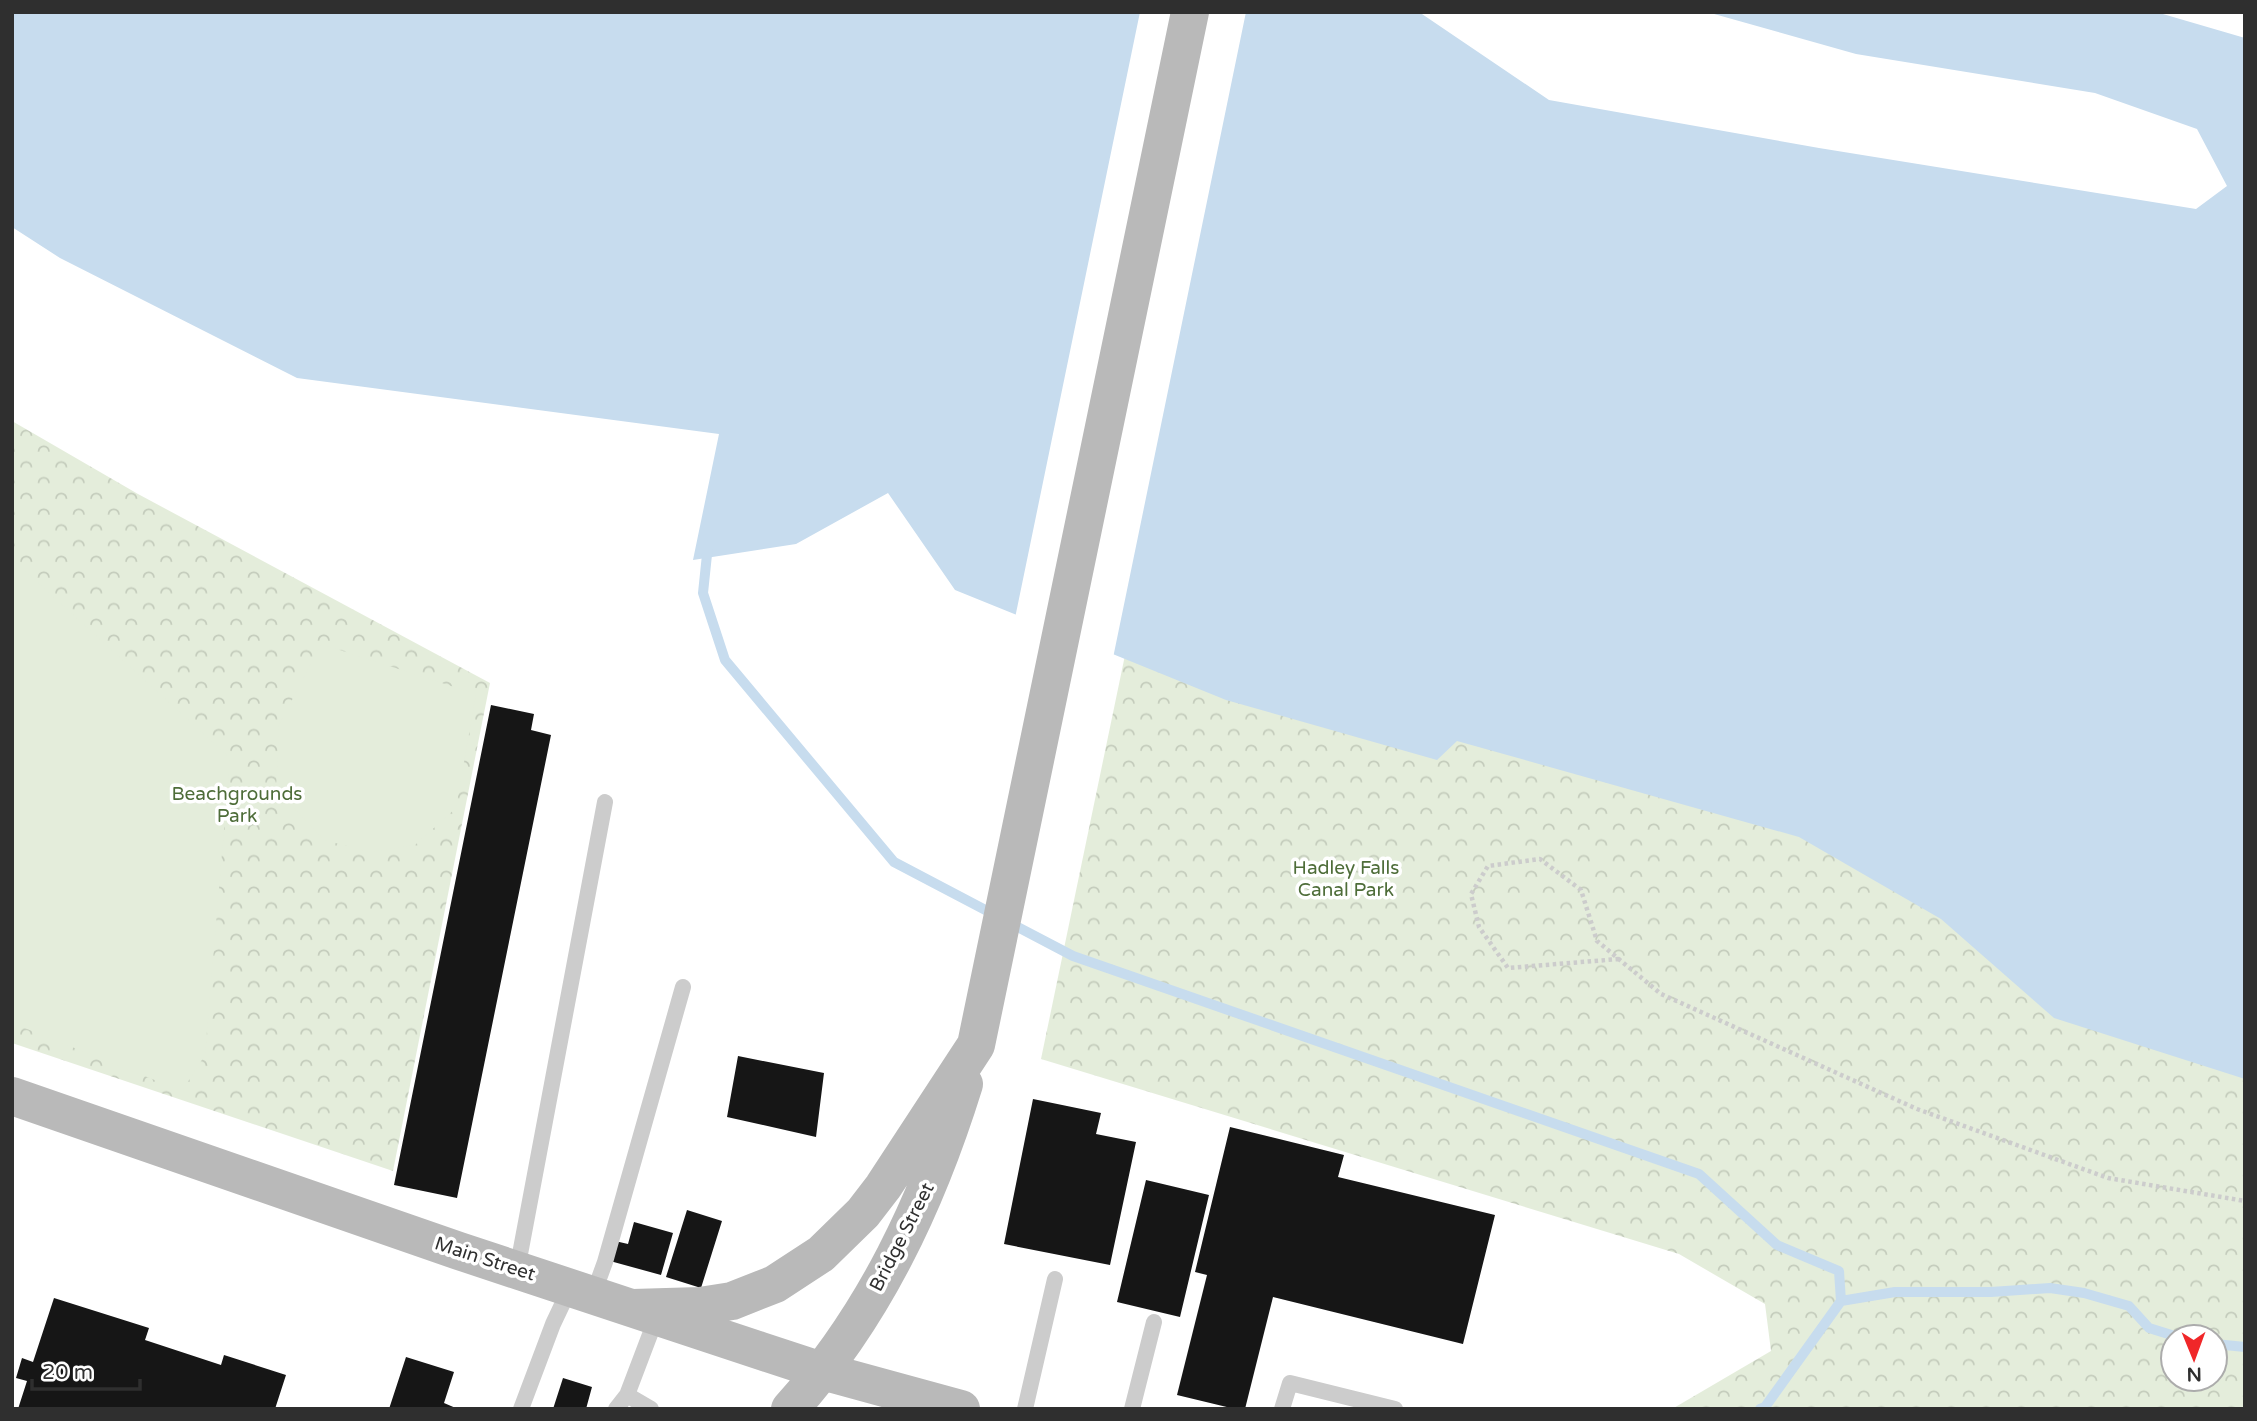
<svg xmlns="http://www.w3.org/2000/svg" width="2257" height="1421" font-family="'Varela Round',sans-serif">
<style>
.park{fill:url(#park-crowns);fill-rule:evenodd}
.garden{fill:#e4eddb}
.water{fill:#c7dcee}
.pier{fill:#fff}
.lines{fill:none;stroke-linecap:round;stroke-linejoin:round}
.stream{stroke:#c7dcee;stroke-width:10}
.building{fill:#161616}
.path{stroke:#ccc;stroke-width:4.5;stroke-dasharray:3.5 3.5;stroke-linecap:butt}
.service{stroke:#ccc;stroke-width:16}
.secondary{stroke:#b9b9b9;stroke-width:38}
.labels{text-anchor:middle;dominant-baseline:central;stroke-width:7;stroke-linejoin:round;paint-order:stroke}
.park-label{font-size:19px;fill:#4e6d39;stroke:#fff}
.street-label{font-size:19px;fill:#2f2f2f;stroke:#fff}
</style>
<defs>
<pattern id="park-crowns" width="20" height="18" patternUnits="userSpaceOnUse" patternTransform="scale(1.75)"><rect width="20" height="18" fill="#e4eddb"/><path d="M2 6a3 3 0 1 1 6 0M12 15a3 3 0 1 1 6 0" fill="none" stroke="#c4ccbc"/></pattern>
</defs>
<rect width="100%" height="100%" fill="#fff"/>
<path class="park" d="M12,421L138,494L490,683L393,1171L12,1043Z
M1150,535L1408,599L2245,1070V1409H1672L1771,1351L1765,1304L1679,1254L1041,1059ZM2173,1337H2215V1379H2173Z"/>
<path class="garden" d="M12,559L230,758L205,1055L182,1091L12,1023Z
M321,644L476,694L456,808L415,845L370,852L324,840L276,789L279,725Z"/>
<path class="water" d="M12,12H1206L1231,21L1240,12H1419L1549,100L1819,148L2196,209L2227,186L2197,129L2095,93L1856,54L1707,12H2156L2245,38V1079L2054,1018L1941,919L1799,837L1457,741L1437,760L1226,700L955,590L888,493L796,544L693,560L719,434L297,378L60,258L12,227Z"/>
<path class="pier" d="M1140,12H1217L1230,17L1235,12H1246L1113,658L1015,618Z"/>
<g class="lines">
<path class="stream" d="M708,545L703,593L725,660L894,862L1073,956L1699,1174L1777,1245L1839,1271L1841,1301L1765,1407L1760,1409
M1841,1301L1895,1292H1991L2050,1288L2084,1293L2129,1306L2149,1328L2178,1337
M2215,1344L2245,1347"/>
</g>
<path class="building" d="M491,705L534,714L531,730L551,735L457,1198L394,1185Z
M738,1056L824,1073L816,1137L727,1117Z
M1033,1099L1101,1113L1096,1134L1136,1142L1110,1265L1004,1244Z
M1230,1127L1344,1155L1338,1177L1495,1215L1463,1344L1273,1297L1245,1409H1235L1177,1395L1207,1275L1195,1272Z
M1146,1180L1209,1195L1180,1317L1117,1302Z
M687,1210L722,1221L701,1288L666,1277Z
M634,1222L673,1233L661,1275L610,1261L615,1241L628,1244Z
M54,1298L149,1328L145,1340L221,1365L224,1355L286,1375L275,1409H18L27,1381L16,1378L22,1358L33,1362Z
M406,1357L454,1372L444,1403L458,1409H389Z
M563,1378L592,1387L586,1409H553Z"/>
<g class="lines">
<path class="path" d="M12,364H13
M1619,959L1508,968L1479,927L1471,894L1488,866L1540,859L1581,890L1597,941L1661,994L1917,1109L2108,1178L2245,1201"/>
<path class="service" d="M517,1270L605,802
M593,1295L605,1262L683,987
M627,1395L657,1316
M521,1409L553,1324L570,1288
M616,1409L627,1395L651,1409
M1025,1409L1055,1279
M1132,1409L1154,1322
M1282,1409L1290,1383L1395,1409"/>
<path class="secondary" d="M12,1096L459,1251L761,1351L822,1371L961,1409
M633,1308L700,1306L732,1301L775,1284L821,1254L863,1213L883,1187L976,1045L1190,12
M790,1409C874,1316 927,1203 964,1084"/>
</g>
<g class="labels">
<g class="park-label">
<text x="237" y="794">Beachgrounds<tspan x="237" dy="22">Park</tspan></text>
<text x="1346" y="868">Hadley Falls<tspan x="1346" dy="22">Canal Park</tspan></text>
</g>
<g class="street-label">
<text transform="translate(902 1237) rotate(-63)">Bridge Street</text>
<text transform="translate(485 1259) rotate(18)">Main Street</text>
</g>
</g>
<rect width="2257" height="1421" fill="none" stroke="#2f2f2f" stroke-width="28"/>
<g transform="translate(2194 1358) rotate(179)"><circle r="33" fill="#ffffff" stroke="#acacac" stroke-width="2"/>
<path d="M0-5L12 26L0 18L-12 26Z" fill="#f02729"/>
<text y="-10" font-size="19" font-weight="bold" text-anchor="middle" fill="#2f2f2f">N</text>
</g>
<path d="M32 1379v10h108v-10" fill="none" stroke="#2f2f2f" stroke-width="3.5"/>
<text x="42" y="1379" font-size="21" fill="#2f2f2f" stroke="#ffffff" stroke-width="5" paint-order="stroke">20 m</text>
</svg>
